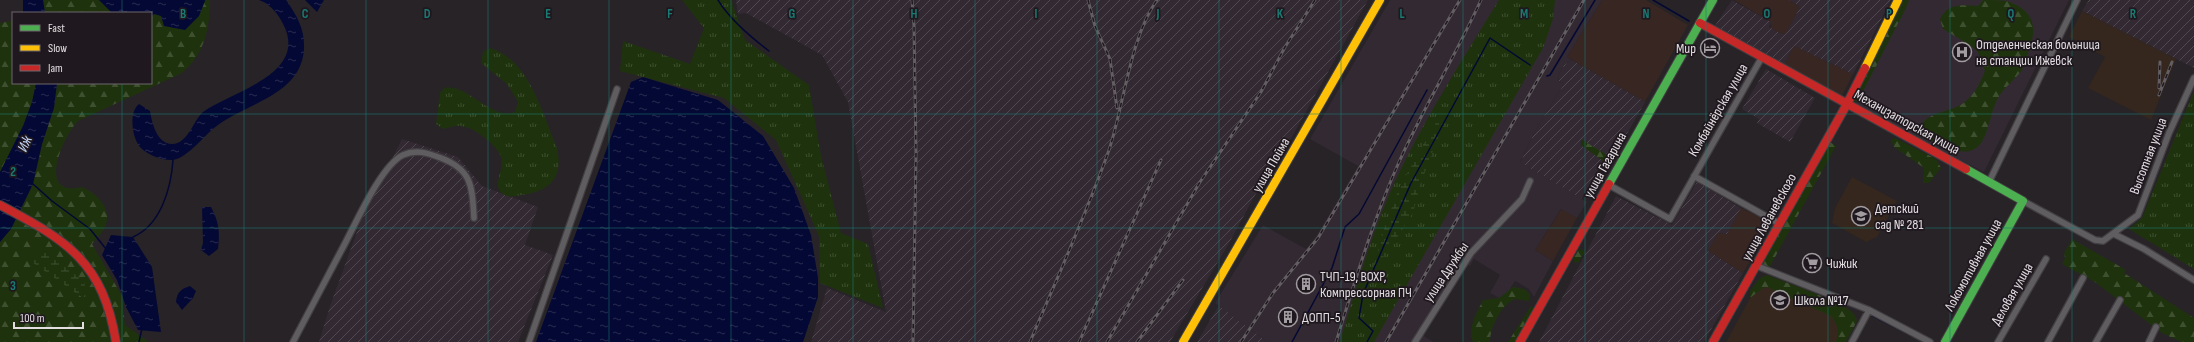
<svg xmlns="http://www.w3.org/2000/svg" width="2194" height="342" font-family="'Sofia Sans Condensed',sans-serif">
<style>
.commercial{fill:#372622}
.industrial{fill:url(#industrial-furrows)}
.education{fill:#35271e}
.built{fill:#332932}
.grass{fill:url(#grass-tufts)}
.forest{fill:url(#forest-firs)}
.wetland{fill:url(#wetland-marsh)}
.water{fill:url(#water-ripples)}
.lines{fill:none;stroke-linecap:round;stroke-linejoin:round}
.stream{stroke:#040834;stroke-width:1.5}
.street-casing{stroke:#423f42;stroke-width:8}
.fast-casing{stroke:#423f42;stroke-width:10}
.slow-casing{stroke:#423f42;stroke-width:10}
.jam-casing{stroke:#423f42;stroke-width:10}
.street{stroke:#605d60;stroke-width:5.5}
.fast{stroke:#4caf50;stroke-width:8}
.slow{stroke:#ffc107;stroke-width:8}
.jam{stroke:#c62828;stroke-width:8}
.rail-casing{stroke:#625e62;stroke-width:3}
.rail{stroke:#1f181e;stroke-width:1.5;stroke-dasharray:4.5;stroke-linecap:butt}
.grid{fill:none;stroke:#1a7b74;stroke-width:1;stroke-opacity:0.55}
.labels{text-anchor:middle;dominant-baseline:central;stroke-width:3.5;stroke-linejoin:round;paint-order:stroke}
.poi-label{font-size:14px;fill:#e2dde1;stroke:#1f181e;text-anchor:start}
.street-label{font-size:14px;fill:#e2dde1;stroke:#1f181e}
.water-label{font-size:15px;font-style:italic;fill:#c4d8f9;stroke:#1f181e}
.grid-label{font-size:13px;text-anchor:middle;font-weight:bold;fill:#1a7b74;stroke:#1f181e;stroke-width:3.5;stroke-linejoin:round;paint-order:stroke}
</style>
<defs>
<pattern id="industrial-furrows" width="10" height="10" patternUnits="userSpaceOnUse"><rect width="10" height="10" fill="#332932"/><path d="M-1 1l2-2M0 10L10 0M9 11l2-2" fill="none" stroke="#50484f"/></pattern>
<pattern id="grass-tufts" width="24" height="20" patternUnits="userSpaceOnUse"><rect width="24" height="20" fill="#1e330d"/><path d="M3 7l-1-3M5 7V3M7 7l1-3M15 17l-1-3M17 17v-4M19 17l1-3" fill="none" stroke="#3e5030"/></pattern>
<pattern id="forest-firs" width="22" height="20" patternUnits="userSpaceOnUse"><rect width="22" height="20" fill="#1e330d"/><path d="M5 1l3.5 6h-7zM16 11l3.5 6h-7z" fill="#3e5030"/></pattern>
<pattern id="wetland-marsh" width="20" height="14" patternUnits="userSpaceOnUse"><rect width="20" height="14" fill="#1e330d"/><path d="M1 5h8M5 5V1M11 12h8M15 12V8" fill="none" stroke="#3e5030"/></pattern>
<pattern id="water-ripples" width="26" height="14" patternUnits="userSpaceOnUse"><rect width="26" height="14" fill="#040834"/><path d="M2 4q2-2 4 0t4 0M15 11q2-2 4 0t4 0" fill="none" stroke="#282c51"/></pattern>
</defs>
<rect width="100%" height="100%" fill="#272327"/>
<path class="commercial" d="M1602,0H1646L1688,25L1645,102L1567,57Z
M1734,0H1789L1799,6L1798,11L1786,33L1782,34L1771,28V22Z
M1794,46L1853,74L1842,96L1784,65Z
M1562,208L1577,218L1553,261L1535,250Z
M1741,208L1766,220L1770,228L1743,273L1708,251L1718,233L1727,234Z"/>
<path class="industrial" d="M736,0H1368L1293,135L1265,177L1228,245L1170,342H811L827,288L886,312L848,102L822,55L746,13L738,14Z
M1732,0L1771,22L1769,27L1782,34L1786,33L1798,11L1799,6L1789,0H1891L1853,74L1794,46L1784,65L1714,27Z
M2089,0H2194V68L2082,11Z
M1572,60L1645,102L1611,162L1604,159L1581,199L1520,163L1536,129L1564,84L1559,81L1558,76L1564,65Z
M1766,69L1815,98L1790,142L1757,123L1759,119L1742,109Z
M402,139L458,157L482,186L538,207L525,245L553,255L518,342H319L330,306L361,221Z
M1697,182L1741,208L1727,234L1718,233L1708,251L1743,273L1704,342H1539L1616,196L1672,225Z
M1219,305L1268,342H1197Z"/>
<path class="education" d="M2082,11L2176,59L2151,120L2088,88L2105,57L2069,37Z
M1852,177L1897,201L1877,237L1866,242L1832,223L1835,208Z
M1760,280L1857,319L1842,342H1726Z"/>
<path class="built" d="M1390,0H1602L1567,57L1572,60L1564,65L1558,76L1559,81L1564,84L1536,129L1520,162L1587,202L1577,218L1561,209L1535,250L1553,261L1534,297L1529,289L1515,281L1503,300L1490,293L1500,275L1474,259L1470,266L1466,264L1424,334L1425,337L1434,342H1268L1215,303L1263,225L1306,249L1317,235L1358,166L1310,139Z
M1907,0H2069L1984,172L1855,105Z"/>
<path class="grass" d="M682,0H731L745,40L809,85L821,156L841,233L868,244L883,308L820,283L819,236L776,140L724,98L620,71L623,41L690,64L704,28Z
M1499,0H1555L1553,19L1543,48L1374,342H1340C1357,285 1373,227 1399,173C1428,113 1464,57 1499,0Z
M490,48C529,59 543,115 557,148C564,178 549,192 521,195C515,196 508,198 503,194C491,186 505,169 501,157C497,145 474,127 461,126C455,125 449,128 443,129L436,124L440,93L444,88C468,83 491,121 515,112L518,102L507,84L481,63L483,52Z
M2194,91V269L2129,229L2142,218Z"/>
<path class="forest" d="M43,0H210C210,28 204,57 180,74L78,121C62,138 36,198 82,187C98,194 114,210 104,229C101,234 96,239 92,244L122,296L125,325L149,342H0V242L11,229L33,184L42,144L54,108L57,83H151V13H45Z
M1903,0H1909L1905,10L1858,101L1854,102L1852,101Z
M1983,0C1990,0 2001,0 2007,1C2035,11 2038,27 2028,53C2026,58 2025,65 2022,70C2015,80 2004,87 1998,98C1985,122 1990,164 1949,148C1936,143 1927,140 1920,128C1926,110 1955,113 1967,100C1976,92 1981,81 1985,71L1978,52L1970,45L1943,29L1940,19C1948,3 1962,5 1978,6Z
M13,17V83H36C32,114 15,145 0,172V23L11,21Z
M1895,138L1936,159L1941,168L1929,183H1923L1924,168L1894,147L1891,140Z
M1581,139L1607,155L1609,159L1603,161L1581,145Z
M1830,142L1836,146L1769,268L1760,264Z
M2072,239L2126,270L2124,273L2194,318V342H2181L2162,333L2095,282L2062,264L2065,258L2064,253Z
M1579,249L1585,251L1578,263L1574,262V257Z
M1767,275C1784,282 1843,302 1853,313C1855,315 1856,318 1857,321L1846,342H1835C1841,333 1837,324 1831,316L1767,287L1763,288L1750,298V291L1760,278Z
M1513,287L1524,289L1530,294L1529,301L1515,299C1501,305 1490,327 1490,342H1473C1467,328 1477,312 1483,300L1499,298Z
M1531,306L1534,309L1515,342H1508Z"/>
<path class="wetland" d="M1441,114L1439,135L1420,185L1413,213L1390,248L1373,268L1386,223L1400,186Z
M37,251L50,253L54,259L84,281L86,295L83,298L32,262L31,257Z"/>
<path class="water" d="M23,0H43L45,13H23Z
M99,0H205V1L199,16L185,30L164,26L161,16L154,14L151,17V13H112Z
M259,0H286C298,17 305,30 304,50C300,95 249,102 218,125C206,133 188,158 173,160C164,161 148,155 142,149C132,141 128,112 139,104L150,111C152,123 157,144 172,144C188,144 194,119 203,112C231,92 305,75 285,28C279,15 272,5 259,0Z
M305,0H324L317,12Z
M643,77L718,100L763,136L794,188L811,235L818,278V297L803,342H536L631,82Z
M36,83H57L54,108L42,144L33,184L11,229L0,242V172L23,126L32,102Z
M202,207H211C219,222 220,232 218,249L209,256L201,250L203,243Z
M111,235L133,237L152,267L161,332L138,330L126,307L117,280L102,255Z
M190,286L196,291L193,298L182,310L176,302C177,292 181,289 190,286Z"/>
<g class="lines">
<path class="stream" d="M718,0C729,18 752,38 769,51
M1653,0L1689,21
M1547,76L1550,75L1595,0
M33,184L52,201L90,229L106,249
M133,237C161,225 171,188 173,160
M1770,274L1866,312
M1869,314L1912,336
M139,342L142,328
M1292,342L1332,268L1345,227L1359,214L1427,90
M1367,342L1373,331L1359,318L1363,294L1411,183L1490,38L1530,65"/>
<defs>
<path id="street" d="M1694,176L1780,224
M1989,182L2077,0
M1609,185L1670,219L1762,57
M2023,201L2095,240L2103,241L2138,215L2169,133L2194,78
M2114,234L2144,249L2194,280
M1757,266L1869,310L1930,342
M293,342C309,312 325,281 341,251C354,228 380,166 403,155C416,149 428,153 441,158C473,170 472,188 474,218
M529,342L617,89
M1415,342L1471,253L1522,199L1530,181
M1852,342L1869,310
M1998,342L2046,259
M2048,342L2083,278
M2096,342L2120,300
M2149,342L2156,327"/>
<path id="fast" d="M1609,184L1713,0
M1945,342L2023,201L1966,169"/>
<path id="slow" d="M1865,68L1898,0
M1183,342L1380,0"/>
<path id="jam" d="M1700,23L1966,169
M0,205C68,241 103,262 116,342
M1520,342L1609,184
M1713,342L1847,104L1865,68"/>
</defs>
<use href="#street" class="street-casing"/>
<use href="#fast" class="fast-casing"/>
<use href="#slow" class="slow-casing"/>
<use href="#jam" class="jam-casing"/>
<use href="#street" class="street"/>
<use href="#fast" class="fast"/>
<use href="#slow" class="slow"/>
<use href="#jam" class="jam"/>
<defs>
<path id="rail" d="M912,0L914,26L916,154L913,342
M1088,0L1095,26L1110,59L1117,108
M2159,88L2160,62
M2159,95L2172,62
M1030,342C1057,278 1086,215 1109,150C1124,105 1130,38 1157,0
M1079,342L1161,160
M1107,342L1200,182L1261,92L1285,47L1315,0
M1137,342L1183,280
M1241,342L1273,293L1318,238L1460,0
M1336,342C1355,281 1373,220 1399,162C1424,107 1456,55 1481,0
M1386,342L1584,0"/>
</defs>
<use href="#rail" class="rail-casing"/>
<use href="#rail" class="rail"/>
</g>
<path class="grid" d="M122,0V13M244,0V342M366,0V342M488,0V342M609,0V342M731,0V342M853,0V342M975,0V342M1097,0V342M1219,0V342M1341,0V342M1463,0V342M1585,0V342M1706,0V342M1828,0V342M1950,0V342M2072,0V342M122,83V342M0,114H2194M0,228H2194"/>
<defs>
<symbol id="hotel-ring" viewBox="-11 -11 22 22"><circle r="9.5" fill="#1f181e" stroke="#a19ca0" stroke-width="1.5"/><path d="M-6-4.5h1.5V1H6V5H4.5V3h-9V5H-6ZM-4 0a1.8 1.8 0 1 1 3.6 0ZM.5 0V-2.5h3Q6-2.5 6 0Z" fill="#a19ca0"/></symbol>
<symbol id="hospital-ring" viewBox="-11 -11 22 22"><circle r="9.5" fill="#1f181e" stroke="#a19ca0" stroke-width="1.5"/><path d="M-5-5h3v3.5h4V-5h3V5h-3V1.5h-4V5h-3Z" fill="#a19ca0"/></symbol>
<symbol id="school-ring" viewBox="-11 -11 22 22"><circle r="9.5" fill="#1f181e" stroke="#a19ca0" stroke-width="1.5"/><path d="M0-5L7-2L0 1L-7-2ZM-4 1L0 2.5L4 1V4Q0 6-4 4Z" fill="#a19ca0"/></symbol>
<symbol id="supermarket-ring" viewBox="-11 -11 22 22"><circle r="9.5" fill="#1f181e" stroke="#a19ca0" stroke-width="1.5"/><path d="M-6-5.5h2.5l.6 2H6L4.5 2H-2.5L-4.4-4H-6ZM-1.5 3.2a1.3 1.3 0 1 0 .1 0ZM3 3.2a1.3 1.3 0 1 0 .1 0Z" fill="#a19ca0"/></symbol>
<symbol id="building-ring" viewBox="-11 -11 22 22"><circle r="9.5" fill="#1f181e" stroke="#a19ca0" stroke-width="1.5"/><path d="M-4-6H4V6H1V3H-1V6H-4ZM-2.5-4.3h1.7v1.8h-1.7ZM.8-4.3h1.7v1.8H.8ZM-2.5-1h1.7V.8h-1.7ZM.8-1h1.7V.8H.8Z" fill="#a19ca0"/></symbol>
</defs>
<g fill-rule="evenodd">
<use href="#hotel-ring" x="1699" y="37" width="22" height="22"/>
<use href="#hospital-ring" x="1951" y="41" width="22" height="22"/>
<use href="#school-ring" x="1850" y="205" width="22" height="22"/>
<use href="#supermarket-ring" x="1801" y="252" width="22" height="22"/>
<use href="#building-ring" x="1295" y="273" width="22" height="22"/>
<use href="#school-ring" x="1769" y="289" width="22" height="22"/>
<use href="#building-ring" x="1277" y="306" width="22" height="22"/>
</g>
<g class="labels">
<g class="poi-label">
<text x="1976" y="44">Отделенческая больница<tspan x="1976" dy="16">на станции Ижевск</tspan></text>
<text x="1696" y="48" text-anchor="end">Мир</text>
<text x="1875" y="208">Детский<tspan x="1875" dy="16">сад № 281</tspan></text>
<text x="1826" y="263">Чижик</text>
<text x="1320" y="276">ТЧП-19, ВОХР,<tspan x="1320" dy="16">Компрессорная ПЧ</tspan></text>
<text x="1794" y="300">Школа №17</text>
<text x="1302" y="317">ДОПП-5</text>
</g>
<g class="street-label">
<text transform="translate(1718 110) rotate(-60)">Комбайнёрская улица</text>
<text transform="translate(1907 122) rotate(29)">Механизаторская улица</text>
<text transform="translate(2148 156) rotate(-69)">Высотная улица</text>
<text transform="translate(1271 165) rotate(-60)">улица Пойма</text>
<text transform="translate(1605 165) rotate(-61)">улица Гагарина</text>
<text transform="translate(1769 217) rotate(-61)">улица Леваневского</text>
<text transform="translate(1973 265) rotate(-61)">Локомотивная улица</text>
<text transform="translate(1446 272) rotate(-56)">улица Дружбы</text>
<text transform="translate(2012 294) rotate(-60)">Деловая улица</text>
</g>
<g class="water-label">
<text transform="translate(25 144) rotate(-66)">Иж</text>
</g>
</g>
<g class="grid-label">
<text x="183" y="18">B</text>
<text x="305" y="18">C</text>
<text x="427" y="18">D</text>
<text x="548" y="18">E</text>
<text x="670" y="18">F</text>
<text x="792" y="18">G</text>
<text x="914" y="18">H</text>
<text x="1036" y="18">I</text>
<text x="1158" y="18">J</text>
<text x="1280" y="18">K</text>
<text x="1402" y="18">L</text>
<text x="1524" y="18">M</text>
<text x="1646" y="18">N</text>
<text x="1767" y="18">O</text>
<text x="1889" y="18">P</text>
<text x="2011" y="18">Q</text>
<text x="2133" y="18">R</text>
<text x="13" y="176">2</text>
<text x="13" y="290">3</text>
</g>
<rect x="12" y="12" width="140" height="72" fill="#1f181e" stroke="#6d676c"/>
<rect x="20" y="25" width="20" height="6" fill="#4caf50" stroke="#6d676c"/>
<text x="48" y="32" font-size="12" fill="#e2dde1">Fast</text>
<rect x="20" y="45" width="20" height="6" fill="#ffc107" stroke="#6d676c"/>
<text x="48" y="52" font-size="12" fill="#e2dde1">Slow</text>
<rect x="20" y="65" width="20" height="6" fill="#c62828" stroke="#6d676c"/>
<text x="48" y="72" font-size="12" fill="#e2dde1">Jam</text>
<path d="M14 322v6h69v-6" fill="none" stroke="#e2dde1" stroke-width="2"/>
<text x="20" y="322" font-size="12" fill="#e2dde1" stroke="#1f181e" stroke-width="3" paint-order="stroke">100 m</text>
</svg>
